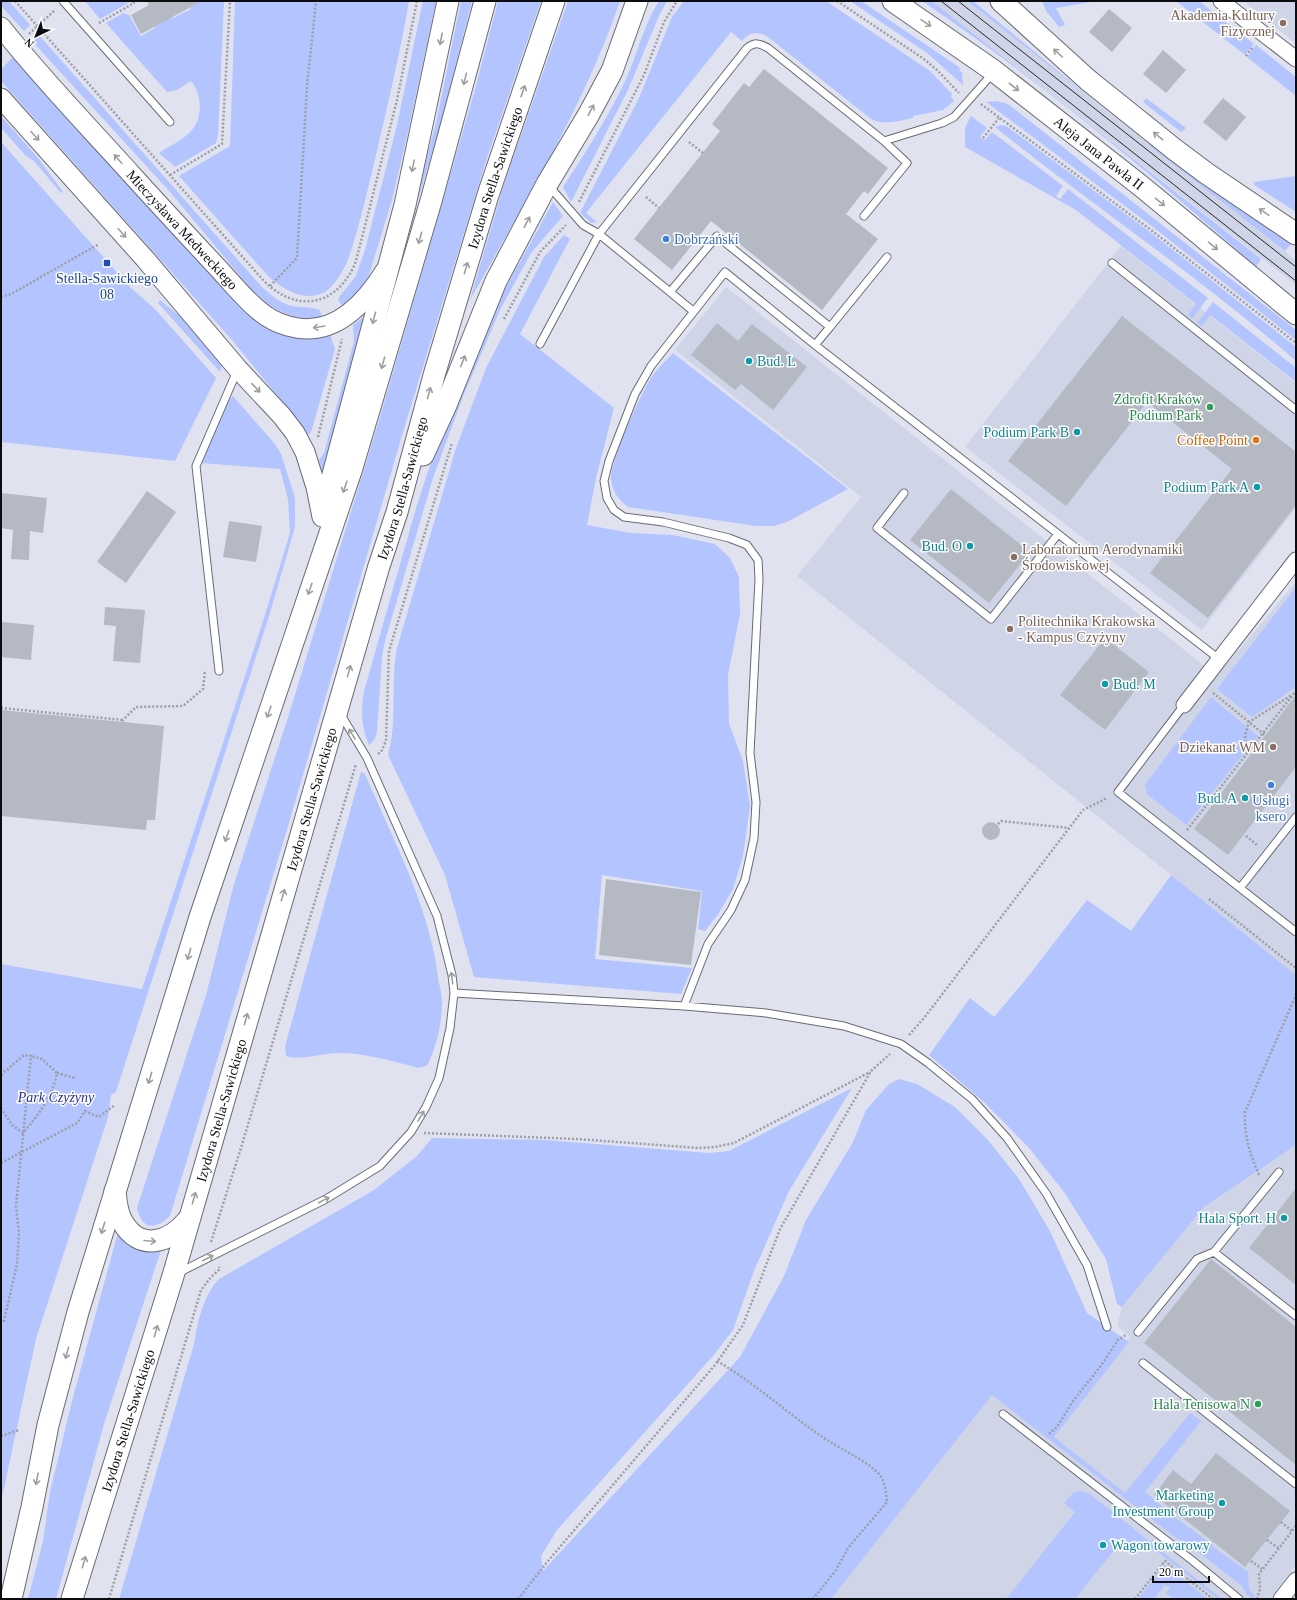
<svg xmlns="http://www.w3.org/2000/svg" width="1297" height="1600" font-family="'Times New Roman',serif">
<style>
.built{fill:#cfd5e7}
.green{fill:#b4c4fe}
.building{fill:#b5b9c4}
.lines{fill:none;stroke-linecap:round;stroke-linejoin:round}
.service-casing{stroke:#686b75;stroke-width:9}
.minor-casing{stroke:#686b75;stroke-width:17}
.tertiary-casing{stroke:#686b75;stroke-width:21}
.secondary-casing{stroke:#686b75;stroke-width:23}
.path{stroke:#9c9ea7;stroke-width:2.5;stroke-dasharray:2 2;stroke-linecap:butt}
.service{stroke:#fff;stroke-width:7}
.minor{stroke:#fff;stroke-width:15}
.tertiary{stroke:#fff;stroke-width:19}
.secondary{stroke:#fff;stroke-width:21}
.tram{stroke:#25272c;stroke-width:1}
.oneway{stroke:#9d9e9f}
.education-dot{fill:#8d6e63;stroke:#fff;stroke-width:1.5}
.shop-dot{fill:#3f7fe0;stroke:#fff;stroke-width:1.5}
.transit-dot{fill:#1a4fb4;stroke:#fff;stroke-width:1.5}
.culture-dot{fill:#0f9aa8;stroke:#fff;stroke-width:1.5}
.leisure-dot{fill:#2e9e5b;stroke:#fff;stroke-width:1.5}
.food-dot{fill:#e8710a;stroke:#fff;stroke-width:1.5}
.labels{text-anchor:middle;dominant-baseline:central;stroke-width:3;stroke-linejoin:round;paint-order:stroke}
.education-label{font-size:14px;fill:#785e54;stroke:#fff;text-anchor:end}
.street-label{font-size:14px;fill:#0b0c10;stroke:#fff}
.shop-label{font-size:14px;fill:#366cbe;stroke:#fff;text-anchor:start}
.transit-label{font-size:14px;fill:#164399;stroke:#fff}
.culture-label{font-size:14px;fill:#0d838f;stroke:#fff;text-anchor:end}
.leisure-label{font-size:14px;fill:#27864d;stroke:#fff;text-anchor:end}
.food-label{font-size:14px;fill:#c56008;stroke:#fff;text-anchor:end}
.park-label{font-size:14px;font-style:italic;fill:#272e8e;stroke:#fff}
</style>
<rect width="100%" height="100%" fill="#e0e3ef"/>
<path class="built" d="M932,1H967L1285,251L1296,261V285Z
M1244,1H1296V44Z
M1121,246L1296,383V508L1202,630L965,447Z
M726,287L1217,676L1296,582V975L797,576L861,497L675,350Z
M1296,1145V1565L1270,1599H827L992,1393L1054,1434L1130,1337L1117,1326L1122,1307L1204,1207Z"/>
<path class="green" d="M1,1H9L30,25L24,31L1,6Z
M85,1H130V2L100,19Z
M187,1H224L218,136L216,143L175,167L159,153C169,146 184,140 192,130C203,117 202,94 191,81L177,90L167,92L106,23L123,13L129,15L141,36L155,28L154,25L171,16L173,18L191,9Z
M235,1H409C400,53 388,104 376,155C368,189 360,224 349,257C345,268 335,286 325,292C305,303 282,289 268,276L179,176L230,146Z
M423,1H436L408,132L392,200L368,278L363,288L344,308L338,300L339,297L356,276L365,250L397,125Z
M461,1H472L441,123L407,235L406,234L436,123Z
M498,1H541L487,158L403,432L286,833L170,1216C155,1230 142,1230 137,1208L206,995L234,884L290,711L380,417L476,86Z
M568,1H620C584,107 524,203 470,300L504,184Z
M659,1H667L659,16L627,92L571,202L563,187C586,152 609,116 627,77C638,52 644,24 659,1Z
M684,1H826L930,71L952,94L951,97L954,101L943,110L913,116V118C898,121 885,126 871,119L768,37C758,31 749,32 742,41L731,32L586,213L597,222L591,223L580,213L639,98L672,17Z
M850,1H861L959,67L960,69L959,71L962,72L963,85L927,53Z
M922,1H932L1261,259L1256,267C1150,172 1040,81 922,1Z
M967,1H973L1098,104Z
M1042,1H1097L1056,8L1065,25L1059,27L1046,11Z
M1176,1H1199L1254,44L1245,55Z
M38,34L261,286C269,293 277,301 288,305C298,308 309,306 320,310L322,317C295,322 275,311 255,294L171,193L31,40Z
M1256,45L1296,77V96L1247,57Z
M16,53L245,312C274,335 293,342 330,334L335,349L311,432L306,437L285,405L232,340L1,81V70Z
M1146,98L1186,128L1181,132L1143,102Z
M996,101L1008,104L1296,330V340L1153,227L986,102Z
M1,116L38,158L63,192L61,193L34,161L26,156L1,128Z
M971,116L987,128L980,137L985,140L992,132L1063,186L1056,196L1060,199L1068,189L1208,298L1192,319L1188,315L1196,304L1076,210L965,147V128Z
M1001,125L1006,126L1150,232L1296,347V361C1200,277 1094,207 995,127Z
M1,142L130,287L155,309L216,378L175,461L1,442Z
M1150,144L1198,181L1291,244L1285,251L1149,145Z
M1296,176V212L1254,185V182Z
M553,202L563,216L531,253L501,308L464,394L433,478L385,641L382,656L377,732L375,739L369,745C361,727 361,710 364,691L416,508L432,459L488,320Z
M564,235L570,239L520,334L614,408L596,478L587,525L631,533L673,535L715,544L730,558L739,577L740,614L728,675L729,723L743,761L750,806L743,856L733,889L719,913L705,931L698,929L702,891L602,875L595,959L692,968L681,994L474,977L445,875L388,755C398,720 390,683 397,648L456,448L486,368L544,257Z
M160,300L181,317L222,364L220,372L158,303Z
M1213,302L1296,368V382L1210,315L1202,326L1197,323Z
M365,316L324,480L319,460L324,453L354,341L353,325Z
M673,353L848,489L789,521L774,526H756L628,507C618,499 612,491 611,479C610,462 642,391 652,376C658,368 666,360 673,353Z
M233,396L275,444L281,454L295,498V527L270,613L116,1092L111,1095L108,1117L36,1339L1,1502V964L142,989L264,618L290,533L288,499L280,469L201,463L229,400Z
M1296,587V687L1252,717L1217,689Z
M1211,697L1258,736L1186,825L1147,794L1145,785Z
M361,772L365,774C391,835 429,906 437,971C438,982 442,991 442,1002C442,1024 437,1044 428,1064L426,1066L418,1068C393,1061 365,1053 338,1053C321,1053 302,1061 286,1056L285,1046Z
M1171,875L1296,975V1145L1204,1207L1122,1307L1117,1304L1106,1259L1064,1192L1029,1148L985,1103L929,1055L970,998L994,1017L1026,979L1087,900L1131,931Z
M899,1079L917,1084L955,1107L988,1140L1019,1179L1050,1231L1087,1313L1129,1342L1054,1437L1125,1493L1190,1413L1201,1421L1145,1492L1176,1518L1213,1545L1212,1546L1248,1572L1249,1590L1255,1596L1253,1598L1247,1595L1242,1586L1188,1544L1176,1538L992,1395L831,1599H119L194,1344C198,1321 203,1296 219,1279L374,1190L417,1156L432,1138L545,1140L709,1153L729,1151L852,1088L789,1191L754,1271L733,1330L713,1356L557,1530L541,1556L543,1571L740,1357L784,1276L806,1220L853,1142L866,1110L889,1084Z
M118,1232C131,1242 144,1257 161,1250L104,1424L56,1599H28L43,1541L50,1492L72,1401Z
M1080,1491L1090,1494L1222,1599H1218L1154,1549L1151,1552L1139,1541L1130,1552L1119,1544L1075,1599H1006L1075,1512L1064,1503L1073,1493Z
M1165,1565L1208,1599H1174L1166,1593L1170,1588L1165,1585L1154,1599H1138Z"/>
<path class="building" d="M147,1H202L141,34L131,15L149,5Z
M1109,9L1132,28L1112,52L1089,32Z
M1163,50L1186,70L1166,93L1143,74Z
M764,69L888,168L868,194L864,191L846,214L878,239L822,310L711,221L672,270L634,239L720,131L712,124L744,83L749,87Z
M1223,98L1246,117L1226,141L1203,122Z
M1122,316L1296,452V505L1208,618L1150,573L1232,469L1147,402L1066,506L1008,461Z
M717,323L738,341L752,324L807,367L773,410L741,384L735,390L691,355Z
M951,489L1030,552L989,603L910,540Z
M147,491L176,512L126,583L97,562Z
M1,493L47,498L43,533L30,531L29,560L11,559L13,530L1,528Z
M229,521L262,526L256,562L223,557Z
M105,607L145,610L140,663L113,661L116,626L104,625Z
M1,622L34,625L31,660L1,657Z
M1105,638L1149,672L1105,730L1060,695Z
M1296,695V767L1228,855L1194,829Z
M1,710L164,726L155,820H147L146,830L1,816Z
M982 831a9 9 0 1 1 18 0a9 9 0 1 1-18 0Z
M606,879L701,892L691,965L599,955Z
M1296,1188V1285L1249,1248Z
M1211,1259L1296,1327V1465L1144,1343Z
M1216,1453L1290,1511L1245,1567L1154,1495L1173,1470L1191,1484Z"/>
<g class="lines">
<defs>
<path id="service" d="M63,1L170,122
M864,216L907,163L884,141
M887,257L830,327L717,236L670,292L599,234L747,48C755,42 759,43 768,48L884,141L942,123L954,117L993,73
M1112,263L1296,410
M670,292L693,311
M540,344L599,234L583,225L549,186
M815,345L830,327
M904,493L877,528L991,619L1058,534
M219,671L196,466L237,371
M1184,705L1118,792L1296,932
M1240,888L1296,817
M454,993L684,1006L766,1013L844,1026L901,1044L928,1063L972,1099L1007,1138L1046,1193L1087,1265L1107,1327
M684,1006L708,944L731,910L745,880L754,838L756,802L750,753L759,579L758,560L747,545L729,538L663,522L624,517L614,510L607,498L604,481L609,461L635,394L651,366L725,272L815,345L1219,659
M1214,1252L1279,1172
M178,1273L326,1199L380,1166L411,1132L426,1107L439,1078L450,1028L454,993L452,975L437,916L367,758L340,713
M1138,1332L1197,1259L1214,1252L1296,1316
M1143,1363L1296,1484
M1003,1414L1193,1561L1239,1599"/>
<path id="minor" d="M1221,1L1296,59
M1184,705L1296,560
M1281,1599L1296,1580"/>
<g id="tertiary">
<path id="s1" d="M1,27C42,79 89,127 133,176C161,207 189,237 217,267C230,281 242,296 257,309C266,317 277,323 288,326C332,339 364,305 385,271"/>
<path d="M1,98L146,260L238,369L282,416L295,433L305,452L316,487L322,517"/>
</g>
<g id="secondary">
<path id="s2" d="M893,1L994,71L1141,186L1296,314"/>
<path d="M1001,1L1088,80L1174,149L1206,173L1296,234"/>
<path d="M423,455L446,405L496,281L547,184L589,114L612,71L637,1"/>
<path d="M323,512L405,205L448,1"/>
<path d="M115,1191C116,1201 117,1213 122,1221C139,1252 169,1243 188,1220"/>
<path d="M11,1599L32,1507L48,1425L78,1312L200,917L351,471L431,201L485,1"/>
<path id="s3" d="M72,1599L173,1276L379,566L397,512L435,372L488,195L554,1"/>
</g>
</defs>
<use href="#service" class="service-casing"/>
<use href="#minor" class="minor-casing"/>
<use href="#tertiary" class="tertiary-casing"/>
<use href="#secondary" class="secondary-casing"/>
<path class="path" d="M15,1L264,281C298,315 339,305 356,261L397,100L417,1
M837,1L924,59L937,70L959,93
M99,23L134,3L133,1
M29,34L55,10
M1246,56L1253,47
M981,104L1151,230L1296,343
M983,138L999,118
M689,142L703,153
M170,175L222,144L230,1
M646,197L659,208
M579,202L644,75L664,22L677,1
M270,286L297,258L307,86L316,1
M1,297L11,294L99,244
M504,319L540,252L566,225
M318,437L342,339
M1213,693L1265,735
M1,708L123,720
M122,721L136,707L183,706L203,689L205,670
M378,754L381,752L386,741L389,651L452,443
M1247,754L1245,735L1249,722L1292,695
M998,824L1001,821L1069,828
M1187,830L1296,691
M1246,836L1257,845
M1209,899L1296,968
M909,1035L924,1018L1083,810L1107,798
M57,1073L75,1078
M1,1075L24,1055L31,1056L16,1206L19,1233L17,1264L4,1321L1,1323
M1,1108L12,1125L23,1133C39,1114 52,1098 57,1073L42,1059L31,1056
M424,1133L577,1139L698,1148L715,1147L734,1143L870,1072
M1,1163L77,1123L85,1111L99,1117L115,1105
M1259,1175C1250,1154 1244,1136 1245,1112L1296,995
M211,1242L241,1148L356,764
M717,1361C755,1383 788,1414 824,1438C842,1450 862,1458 878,1473C885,1480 886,1492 887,1502L848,1548L836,1570L813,1599
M1049,1434L1057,1427L1073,1401L1100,1367L1118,1340L1126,1335
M1,1436L19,1430
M1281,1522L1292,1531
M1267,1540L1278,1548
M1251,1561L1262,1569
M109,1599L201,1290L211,1277L220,1269L219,1267
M518,1599L548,1561L715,1365L743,1325L780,1229L871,1071L890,1054
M1135,1599L1165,1561L1213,1599
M1257,1599L1260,1589L1259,1574L1296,1526"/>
<use href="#service" class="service"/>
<use href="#minor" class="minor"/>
<use href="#tertiary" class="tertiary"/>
<use href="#secondary" class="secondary"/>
<path class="tram" d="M941,1L1296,281
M958,1L1296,267"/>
</g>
<defs><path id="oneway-shaft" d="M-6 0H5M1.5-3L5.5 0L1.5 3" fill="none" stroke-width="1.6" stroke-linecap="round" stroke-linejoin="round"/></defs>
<g class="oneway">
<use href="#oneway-shaft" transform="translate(926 23) rotate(34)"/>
<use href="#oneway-shaft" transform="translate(441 39) rotate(101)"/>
<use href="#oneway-shaft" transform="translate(1058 53) rotate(-138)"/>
<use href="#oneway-shaft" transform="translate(465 79) rotate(104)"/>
<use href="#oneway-shaft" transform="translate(1014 87) rotate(38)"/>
<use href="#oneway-shaft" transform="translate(523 91) rotate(-71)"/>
<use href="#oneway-shaft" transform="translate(591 110) rotate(-62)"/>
<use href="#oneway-shaft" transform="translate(35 136) rotate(48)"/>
<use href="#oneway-shaft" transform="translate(1158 136) rotate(-142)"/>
<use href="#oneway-shaft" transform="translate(118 159) rotate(-132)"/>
<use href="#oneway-shaft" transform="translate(413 166) rotate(102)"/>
<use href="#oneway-shaft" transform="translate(1160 202) rotate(39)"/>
<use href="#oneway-shaft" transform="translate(1264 212) rotate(-146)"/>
<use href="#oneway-shaft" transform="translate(527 222) rotate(-62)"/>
<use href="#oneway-shaft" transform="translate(122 233) rotate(48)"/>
<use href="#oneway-shaft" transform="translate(420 238) rotate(106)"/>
<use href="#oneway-shaft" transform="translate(1213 246) rotate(40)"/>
<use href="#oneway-shaft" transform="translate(466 268) rotate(-73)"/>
<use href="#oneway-shaft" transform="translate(374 318) rotate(105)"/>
<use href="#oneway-shaft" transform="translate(319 327) rotate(171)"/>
<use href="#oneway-shaft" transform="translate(463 361) rotate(-68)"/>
<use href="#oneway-shaft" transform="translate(383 363) rotate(106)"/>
<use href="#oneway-shaft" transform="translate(256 388) rotate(47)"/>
<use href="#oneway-shaft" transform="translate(429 393) rotate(-75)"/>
<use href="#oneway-shaft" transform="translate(345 487) rotate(109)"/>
<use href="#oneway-shaft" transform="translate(310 589) rotate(109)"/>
<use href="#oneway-shaft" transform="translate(349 671) rotate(-74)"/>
<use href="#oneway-shaft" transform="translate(269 712) rotate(109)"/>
<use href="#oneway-shaft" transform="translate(352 734) rotate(-121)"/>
<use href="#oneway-shaft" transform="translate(227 836) rotate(109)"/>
<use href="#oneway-shaft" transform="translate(283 895) rotate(-74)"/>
<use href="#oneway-shaft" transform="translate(189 954) rotate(107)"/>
<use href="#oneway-shaft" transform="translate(452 978) rotate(-97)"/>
<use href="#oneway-shaft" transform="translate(246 1019) rotate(-74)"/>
<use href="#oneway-shaft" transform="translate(150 1078) rotate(107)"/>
<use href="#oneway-shaft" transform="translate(421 1116) rotate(-59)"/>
<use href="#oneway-shaft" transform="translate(194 1198) rotate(-74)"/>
<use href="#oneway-shaft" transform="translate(324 1200) rotate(-28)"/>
<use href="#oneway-shaft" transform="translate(103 1228) rotate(107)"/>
<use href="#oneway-shaft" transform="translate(150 1241) rotate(5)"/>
<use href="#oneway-shaft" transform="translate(208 1258) rotate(-27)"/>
<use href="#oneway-shaft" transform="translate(156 1331) rotate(-73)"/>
<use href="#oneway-shaft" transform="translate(67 1353) rotate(105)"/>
<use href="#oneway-shaft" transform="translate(37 1479) rotate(101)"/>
<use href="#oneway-shaft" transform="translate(84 1562) rotate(-73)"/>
</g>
<g class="education-dot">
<circle cx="1283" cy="23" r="4"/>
<circle cx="1014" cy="557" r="4"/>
<circle cx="1010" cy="629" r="4"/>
<circle cx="1273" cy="747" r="4"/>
</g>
<g class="shop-dot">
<circle cx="666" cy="239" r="4"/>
<circle cx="1271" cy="785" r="4"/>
</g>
<rect class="transit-dot" x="103" y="259" width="8" height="8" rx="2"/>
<g class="culture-dot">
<circle cx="749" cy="361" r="4"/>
<circle cx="1077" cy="432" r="4"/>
<circle cx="1257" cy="487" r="4"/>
<circle cx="970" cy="546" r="4"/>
<circle cx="1105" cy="684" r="4"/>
<circle cx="1245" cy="798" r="4"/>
<circle cx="1284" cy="1218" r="4"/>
<circle cx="1222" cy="1503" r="4"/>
<circle cx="1103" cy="1545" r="4"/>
</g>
<g class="leisure-dot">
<circle cx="1210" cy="407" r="4"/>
<circle cx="1258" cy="1404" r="4"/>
</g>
<circle class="food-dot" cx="1256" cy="440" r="4"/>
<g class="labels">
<g class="education-label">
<text x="1275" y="15">Akademia Kultury<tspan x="1275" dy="16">Fizycznej</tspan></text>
<text x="1022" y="549" text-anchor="start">Laboratorium Aerodynamiki<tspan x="1022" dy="16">Środowiskowej</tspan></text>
<text x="1018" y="621" text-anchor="start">Politechnika Krakowska<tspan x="1018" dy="16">- Kampus Czyżyny</tspan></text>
<text x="1265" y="747">Dziekanat WM</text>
</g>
<g class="street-label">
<text stroke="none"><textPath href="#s2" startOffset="256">Aleja Jana Pawła II</textPath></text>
<text stroke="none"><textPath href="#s3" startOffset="1483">Izydora Stella-Sawickiego</textPath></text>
<text stroke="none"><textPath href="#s1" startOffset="272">Mieczysława Medweckiego</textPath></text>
<text stroke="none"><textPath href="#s3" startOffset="1159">Izydora Stella-Sawickiego</textPath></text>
<text stroke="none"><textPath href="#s3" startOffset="835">Izydora Stella-Sawickiego</textPath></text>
<text stroke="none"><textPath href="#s3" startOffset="511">Izydora Stella-Sawickiego</textPath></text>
<text stroke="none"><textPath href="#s3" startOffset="187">Izydora Stella-Sawickiego</textPath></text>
</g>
<g class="shop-label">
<text x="674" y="239">Dobrzański</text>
<text x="1271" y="800" text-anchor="middle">Usługi<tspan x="1271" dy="16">ksero</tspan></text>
</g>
<g class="transit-label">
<text x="107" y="278">Stella-Sawickiego<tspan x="107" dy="16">08</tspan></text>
</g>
<g class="culture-label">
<text x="757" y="361" text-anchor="start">Bud. L</text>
<text x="1069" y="432">Podium Park B</text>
<text x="1249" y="487">Podium Park A</text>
<text x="962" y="546">Bud. O</text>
<text x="1113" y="684" text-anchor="start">Bud. M</text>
<text x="1237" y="798">Bud. A</text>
<text x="1276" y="1218">Hala Sport. H</text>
<text x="1214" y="1495">Marketing<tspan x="1214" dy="16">Investment Group</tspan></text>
<text x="1111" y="1545" text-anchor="start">Wagon towarowy</text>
</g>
<g class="leisure-label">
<text x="1202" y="399">Zdrofit Kraków<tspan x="1202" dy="16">Podium Park</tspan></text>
<text x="1250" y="1404">Hala Tenisowa N</text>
</g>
<g class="food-label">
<text x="1248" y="440">Coffee Point</text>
</g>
<g class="park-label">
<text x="56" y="1097">Park Czyżyny</text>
</g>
</g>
<rect width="1297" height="1600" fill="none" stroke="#0b0c10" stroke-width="4"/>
<g transform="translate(36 36) rotate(223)" stroke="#ffffff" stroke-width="3" paint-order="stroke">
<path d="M0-3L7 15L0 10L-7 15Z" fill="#0b0c10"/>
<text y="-6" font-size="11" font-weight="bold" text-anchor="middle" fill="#0b0c10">N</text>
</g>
<path d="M1153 1576v6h56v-6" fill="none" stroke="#0b0c10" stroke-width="2"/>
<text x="1159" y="1576" font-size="12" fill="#0b0c10" stroke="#ffffff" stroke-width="3" paint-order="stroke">20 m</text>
</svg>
